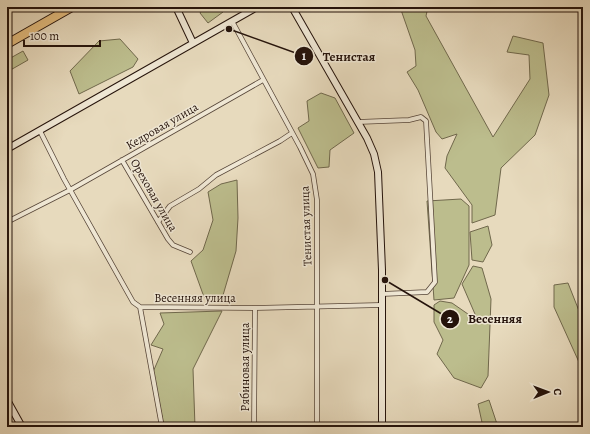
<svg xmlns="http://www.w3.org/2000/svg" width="590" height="434" font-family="Alegreya,serif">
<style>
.green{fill:#bcbd8d;stroke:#70684c}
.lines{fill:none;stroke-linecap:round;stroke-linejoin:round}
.street-casing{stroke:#564538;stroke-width:5.5}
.secondary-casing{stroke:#25130b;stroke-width:8}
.highway-casing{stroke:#25130b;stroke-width:10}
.street{stroke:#efe7d4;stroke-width:4}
.secondary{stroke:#efe7d4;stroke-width:6}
.highway{stroke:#e4bd7e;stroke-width:8}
.labels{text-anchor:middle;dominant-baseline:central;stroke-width:3;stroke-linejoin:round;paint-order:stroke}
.street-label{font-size:12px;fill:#25130b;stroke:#efe7d4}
.leader{fill:none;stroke:#25130b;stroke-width:1.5}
.callout-dot{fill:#25130b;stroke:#efe7d4;stroke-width:1.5}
.mark-label{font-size:12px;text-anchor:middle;font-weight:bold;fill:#fff}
.callout-label{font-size:13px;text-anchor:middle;font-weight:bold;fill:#25130b;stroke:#efe7d4;stroke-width:3;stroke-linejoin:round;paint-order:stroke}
</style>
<rect width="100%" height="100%" fill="#e7dabd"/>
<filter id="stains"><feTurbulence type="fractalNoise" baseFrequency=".005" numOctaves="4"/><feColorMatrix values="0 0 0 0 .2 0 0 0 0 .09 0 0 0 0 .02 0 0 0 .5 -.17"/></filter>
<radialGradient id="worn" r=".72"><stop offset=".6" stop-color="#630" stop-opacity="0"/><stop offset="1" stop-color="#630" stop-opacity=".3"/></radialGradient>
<path class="green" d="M203,7H225L223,12L208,23L200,13Z
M400,7H428L426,16L493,137L530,79L529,55L507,52L513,36L543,43L549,95L535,135L501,168L495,215L472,223V205L445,168L447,156L457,134L442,139L436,132L418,90L407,72L416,66L415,50Z
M120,39L138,59L133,67L79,94L70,71L99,41Z
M23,51L28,60L7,72V60Z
M321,93L335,98L354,133L330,150L329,167L318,168L298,128L309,121L307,101Z
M237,180L238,218L236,251L221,302L204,297L191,261L203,250L213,220L208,192L221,184Z
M461,199L469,206V265L454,298L434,300L427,201Z
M488,226L492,245L483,262L472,260L470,232Z
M473,266L482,268L491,299L488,376L481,388L454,378L437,354L443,340L434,322V305L440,301L452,303L478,321L462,284Z
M568,283L583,321V371L554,307V285Z
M222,311L193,369L195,427H164L153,372L163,349L151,345L164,324L160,313Z
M489,400L498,427H483L478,404Z"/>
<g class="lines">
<defs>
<path id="street" d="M232,21L300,147L313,174L317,200V427
M358,122L409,120L421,117L426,121L435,282L427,292L382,294
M40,131L64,179L133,302L140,307L255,308L381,305
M122,160L168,239L173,245L190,252
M7,222L70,190L263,80
M158,222L170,206L199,189L216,175L280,141L292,133
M140,307L162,427
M254,427L255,308"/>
<path id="secondary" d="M176,7L193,43
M292,7L367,138L374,154L378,172L382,270V427
M7,149L257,7
M7,400L22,427"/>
<path id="highway" d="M7,44L72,7"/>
</defs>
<use href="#street" class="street-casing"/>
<use href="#secondary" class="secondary-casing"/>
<use href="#highway" class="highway-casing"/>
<use href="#street" class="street"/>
<use href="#secondary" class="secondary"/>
<use href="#highway" class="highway"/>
</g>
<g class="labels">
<g class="street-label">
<text transform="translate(162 126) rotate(-30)">Кедровая улица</text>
<text transform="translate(154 195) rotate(60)">Ореховая улица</text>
<text transform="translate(306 226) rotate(-92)">Тенистая улица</text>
<text x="195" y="298">Весенняя улица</text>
<text transform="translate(245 367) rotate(-90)">Рябиновая улица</text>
</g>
</g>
<path class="leader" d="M229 29L304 56M385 280L450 319"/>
<g class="callout-dot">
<circle cx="229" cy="29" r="4"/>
<circle cx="385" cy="280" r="4"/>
<circle cx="304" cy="56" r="10"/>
<circle cx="450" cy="319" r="10"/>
</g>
<g class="mark-label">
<text x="304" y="60">1</text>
<text x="450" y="323">2</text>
</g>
<g class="callout-label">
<text x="349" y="61">Тенистая</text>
<text x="495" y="323">Весенняя</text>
</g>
<rect width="590" height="434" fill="none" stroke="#e7dabd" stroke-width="24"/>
<rect x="8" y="8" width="574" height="418" fill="none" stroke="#25130b" stroke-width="2"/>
<rect x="12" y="12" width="566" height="410" fill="none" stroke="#25130b"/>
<g transform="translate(548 392) rotate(89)" stroke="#efe7d4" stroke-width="3" paint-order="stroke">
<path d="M0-3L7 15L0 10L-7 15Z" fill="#25130b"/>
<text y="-6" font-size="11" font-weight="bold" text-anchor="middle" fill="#25130b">С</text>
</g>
<path d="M24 40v6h76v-6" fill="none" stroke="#25130b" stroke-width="2"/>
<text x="30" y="40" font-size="12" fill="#25130b" stroke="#efe7d4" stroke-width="3" paint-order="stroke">100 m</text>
<rect width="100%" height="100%" filter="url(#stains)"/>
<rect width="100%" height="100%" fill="url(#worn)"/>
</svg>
